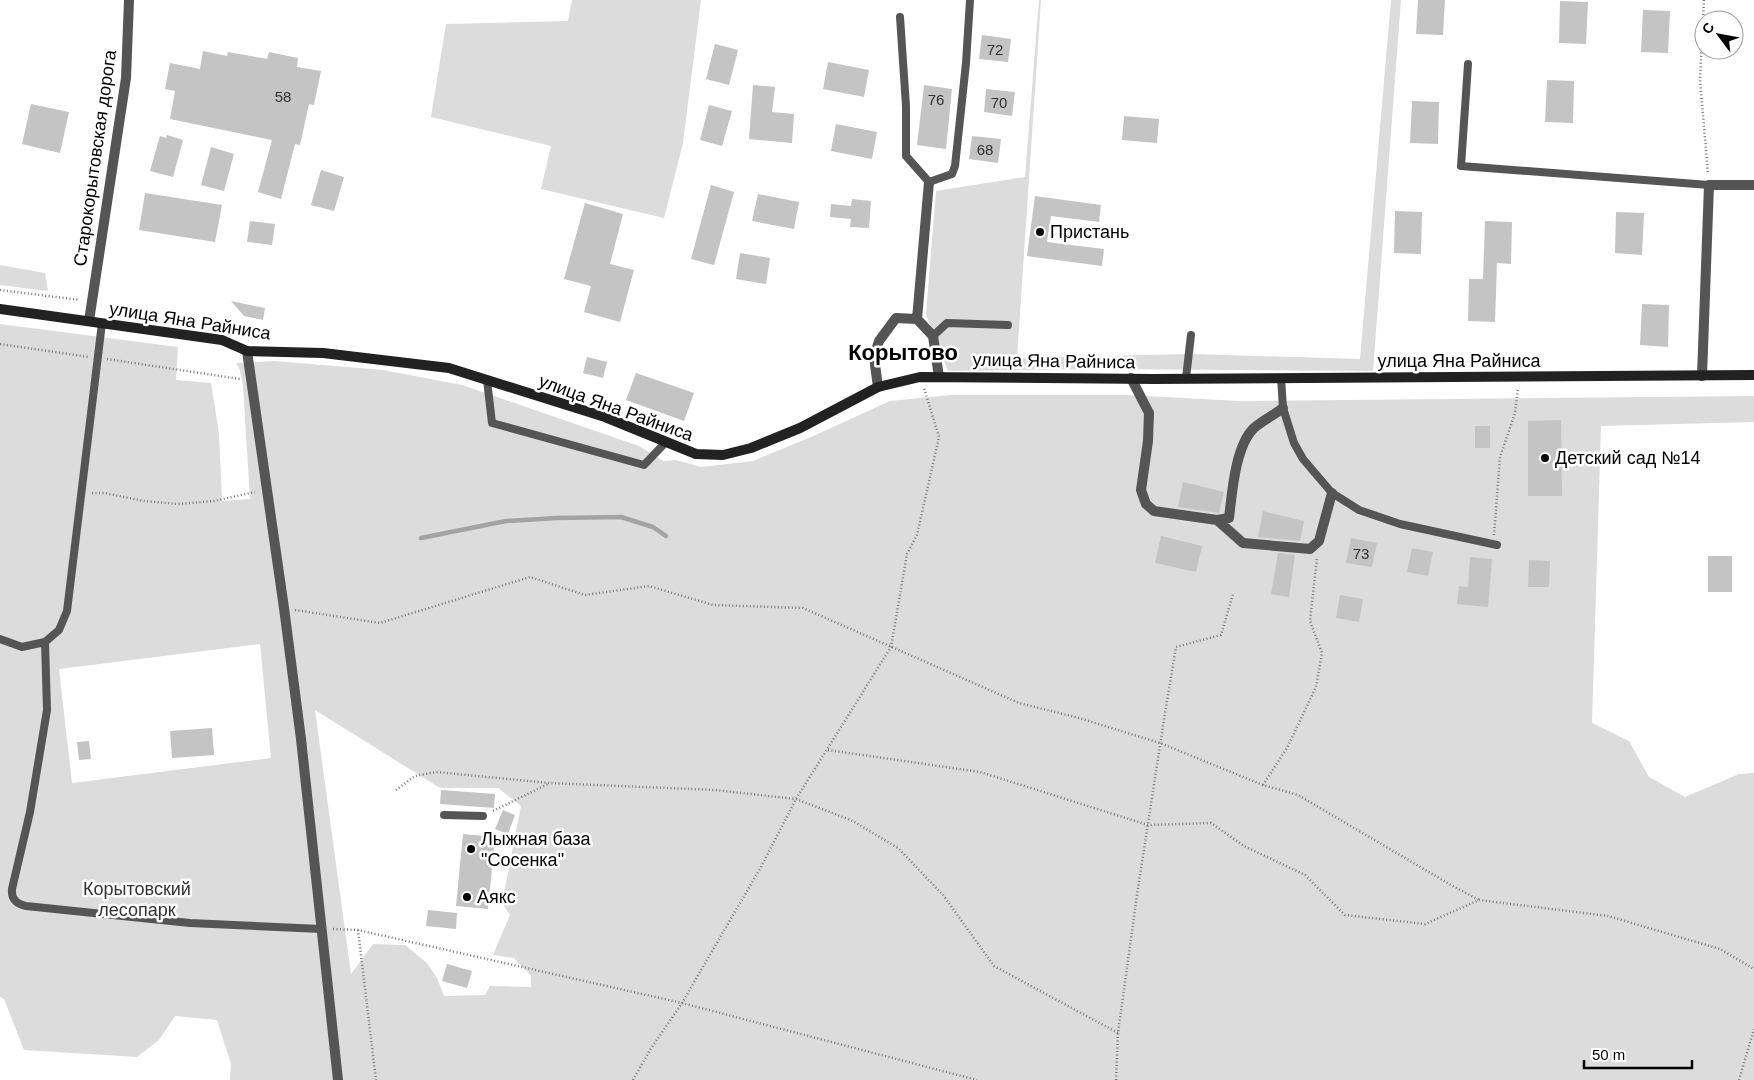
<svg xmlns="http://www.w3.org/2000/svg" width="1754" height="1080" font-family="Arial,sans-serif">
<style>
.green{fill:#dcdcdc;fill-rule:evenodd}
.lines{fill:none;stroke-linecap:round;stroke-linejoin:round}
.stream{stroke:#a3a3a3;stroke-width:4.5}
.building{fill:#c4c4c4}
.path{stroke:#777;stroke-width:2.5;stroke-dasharray:1 2.5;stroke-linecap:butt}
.lane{stroke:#555;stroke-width:8}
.street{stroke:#555;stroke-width:10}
.secondary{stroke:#222;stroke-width:10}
.poi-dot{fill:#000;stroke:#fff;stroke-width:2}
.labels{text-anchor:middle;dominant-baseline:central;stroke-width:5;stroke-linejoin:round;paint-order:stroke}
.number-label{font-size:15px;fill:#313131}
.street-label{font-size:18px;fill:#000;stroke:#fff}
.poi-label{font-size:18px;fill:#000;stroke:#fff;text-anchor:start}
.park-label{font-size:18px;fill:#333;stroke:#fff}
.district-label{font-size:22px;font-weight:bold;fill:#000;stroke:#fff}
</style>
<rect width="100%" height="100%" fill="#fff"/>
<path class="green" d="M572,0H701L683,143L664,218L541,189L551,146L431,117L446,24L568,21Z
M1039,0H1041L1017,358L1190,354L1360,359L1391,0H1401L1373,371L1099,369L948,371L926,314L936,191L1025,177Z
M0,265L45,273L48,291L0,285Z
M0,324L178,347L176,380L211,383L219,433L222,501L250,499L243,386L240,370L236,363L274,361L383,370L462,385L639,446L663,461L676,460L701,467L753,461L811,437L890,401L950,395H1127L1239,401L1754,396V422L1601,426L1592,723L1629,741L1649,777L1685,797L1739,774L1754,773V1080H230L231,1064L217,1020L175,1016L159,1040L137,1057L24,1050L4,999L0,997ZM260,644L271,758L72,783L59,669ZM315,710L440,788H498L521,806L502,903L510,915L493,955L514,958L531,976V987L490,986L485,995L444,996L437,978L427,963L405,945L373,944L351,974Z"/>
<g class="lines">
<path class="stream" d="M421,538L506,521L557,518L621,517L653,527L666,536"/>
</g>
<path class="building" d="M1418,0H1445L1443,35L1416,34Z
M1560,1L1588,2L1586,44L1559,43Z
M1643,10L1670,11L1668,53L1641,52Z
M982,35L1011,39L1008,62L979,59Z
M715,44L738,50L729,85L706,79Z
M203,51L227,56L228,52L267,59L269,52L298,58L297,67L321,71L314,105L309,104L300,145L295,144L281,199L258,192L272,140L170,119L175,91L165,89L170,63L200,69Z
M828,62L869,70L864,97L823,89Z
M1547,80L1574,81L1573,123L1545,122Z
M753,85L775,87L772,112L794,114L792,143L749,139Z
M924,85L952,89L946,149L917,145Z
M986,89L1015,92L1012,116L984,112Z
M1412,101L1439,102L1438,144L1410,143Z
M31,104L69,112L60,153L22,144Z
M709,105L732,111L722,146L700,140Z
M1124,116L1159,119L1157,143L1122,140Z
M836,124L877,132L872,159L831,151Z
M167,135L183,140L173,177L150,171L160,136L166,138Z
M972,136L1001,139L998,163L969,159Z
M211,147L234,154L224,191L201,185Z
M321,170L344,177L334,211L311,205Z
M711,185L734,192L714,265L691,259Z
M145,193L222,205L215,242L139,230Z
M758,194L799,202L794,229L752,221Z
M1035,196L1101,205L1099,222L1051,216L1047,242L1104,249L1102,266L1027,256Z
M852,199L871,201L869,228L850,227L851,219L830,217L831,204L851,206Z
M585,203L623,214L610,264L634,270L620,322L584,312L591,286L564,279Z
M1395,211L1422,212L1421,254L1394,253Z
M1616,212L1644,213L1642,255L1615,253Z
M250,221L275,224L272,245L247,242Z
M1485,221L1512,222L1511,264L1497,263L1495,322L1468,321L1469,279H1483Z
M740,253L770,258L766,284L736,279Z
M231,301L265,308L263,320L244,316Z
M1642,304L1669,305L1668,347L1640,345Z
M587,357L607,362L603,378L583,373Z
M636,373L694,393L684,421L626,400Z
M1561,420L1562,496H1528V421Z
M1475,426H1490V448H1475Z
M1183,482L1224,492L1219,513L1178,507Z
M1263,511L1304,521L1300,541L1258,537Z
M1161,536L1202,546L1196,572L1155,563Z
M1351,538L1377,543L1372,567L1346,563Z
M1412,548L1433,552L1428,576L1407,572Z
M1278,553L1295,555L1289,597L1271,594Z
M1708,556H1732V592H1708Z
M1470,557L1492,559L1488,607L1457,604L1459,586L1468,587Z
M1529,560L1550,561L1549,587H1528Z
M1340,595L1363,599L1359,622L1336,618Z
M212,728L214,755L172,758L170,731Z
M89,741L91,759L79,760L77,742Z
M441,790L495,794L494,808L440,804Z
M503,810L515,815L508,834L495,829Z
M463,834L495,837L488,909L456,906Z
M428,910L457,913L456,929L426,926Z
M447,964L472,971L467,988L442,981Z"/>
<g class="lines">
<path class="path" d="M1704,0L1700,80L1708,174
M0,290L80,300
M0,344L89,357
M107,359L240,379
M92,493H104L144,501L178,504L214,501L255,492
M1494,535L1500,457L1515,413L1518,388
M295,610L380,623L530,577L585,595L649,586L713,605L803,608L1019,703L1079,718L1160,743L1263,785L1298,795L1451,885L1479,900
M828,750L980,772L1148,825L1211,823L1244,846L1305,875L1345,915L1425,924L1479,900L1608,916L1720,949L1754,969
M1263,785L1287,748L1316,687L1322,653L1310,621L1317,558
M396,790L415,776L436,772L549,783L715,790L796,799L853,821L898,848L943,895L994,966L1118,1033
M493,811L548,784
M333,929L358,930L682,1003L977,1080
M358,930L376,1080
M633,1080L650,1050L682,1003L761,867L796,799L891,647L907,554L917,535L939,437L924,388
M1116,1080L1118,1033L1137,895L1165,713L1176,647L1221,635L1233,594
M1739,1080L1754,1029"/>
<path class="lane" d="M900,17L906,106V156L929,182L952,174L955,166L966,63L970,0
M1468,64L1461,166L1709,185
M933,336L947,323L1008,325
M1186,378L1191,335
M1281,378L1283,408L1294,443L1303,459L1332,493L1359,510L1400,524L1497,545
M487,380L492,423L644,465L666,442
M0,639L22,647L45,642L59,630L67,611L102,323
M45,642L47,710L30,812L12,889C11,900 17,904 26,906L190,923L321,929
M444,815L483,816"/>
<path class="street" d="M917,319L929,182
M89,321L126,78L129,0
M247,351L284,608L301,739L338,1080
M1702,376L1709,185H1754
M1131,378L1149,413L1148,441L1141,490L1146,504L1154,511L1217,520L1229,518C1232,494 1235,446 1254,428C1262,421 1274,415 1283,408
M878,387L874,357L879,341L896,318L917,319L933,336L939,377
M1217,520L1243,543L1310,549L1319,541L1332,493"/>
<path class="secondary" d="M0,309L222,340L247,351L323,353L449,368L605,417L696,454L723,455L751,448L800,428L878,387L920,377L1153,379L1754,375"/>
</g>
<g class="poi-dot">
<circle cx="1040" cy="232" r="5"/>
<circle cx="1545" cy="458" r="5"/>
<circle cx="471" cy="849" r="5"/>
<circle cx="467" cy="897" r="5"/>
</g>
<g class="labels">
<g class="number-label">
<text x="995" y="49">72</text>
<text x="283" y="96">58</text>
<text x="936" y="99">76</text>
<text x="999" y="102">70</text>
<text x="985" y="149">68</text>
<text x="1361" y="553">73</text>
</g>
<g class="street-label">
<text transform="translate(95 158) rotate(-82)">Старокорытовская дорога</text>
<text transform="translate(190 321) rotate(9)">улица Яна Райниса</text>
<text transform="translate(1054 361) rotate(1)">улица Яна Райниса</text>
<text x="1459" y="361">улица Яна Райниса</text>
<text transform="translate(616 408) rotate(20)">улица Яна Райниса</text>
</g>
<g class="poi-label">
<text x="1050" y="232">Пристань</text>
<text x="1555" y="458">Детский сад №14</text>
<text x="481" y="839">Лыжная база<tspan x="481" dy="21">"Сосенка"</tspan></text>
<text x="477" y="897">Аякс</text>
</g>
<g class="park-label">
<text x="137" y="889">Корытовский<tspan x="137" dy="21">лесопарк</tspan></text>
</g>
<g class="district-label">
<text x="903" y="352">Корытово</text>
</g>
</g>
<g transform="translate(1719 35) rotate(302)"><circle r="24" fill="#ffffff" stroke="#999999"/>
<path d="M0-4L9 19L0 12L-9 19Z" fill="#000000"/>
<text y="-8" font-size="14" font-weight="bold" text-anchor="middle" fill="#000000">С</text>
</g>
<path d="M1584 1060v8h108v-8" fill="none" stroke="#000000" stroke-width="2.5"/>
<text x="1592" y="1060" font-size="15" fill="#000000" stroke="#ffffff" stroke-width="4" paint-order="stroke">50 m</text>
</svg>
